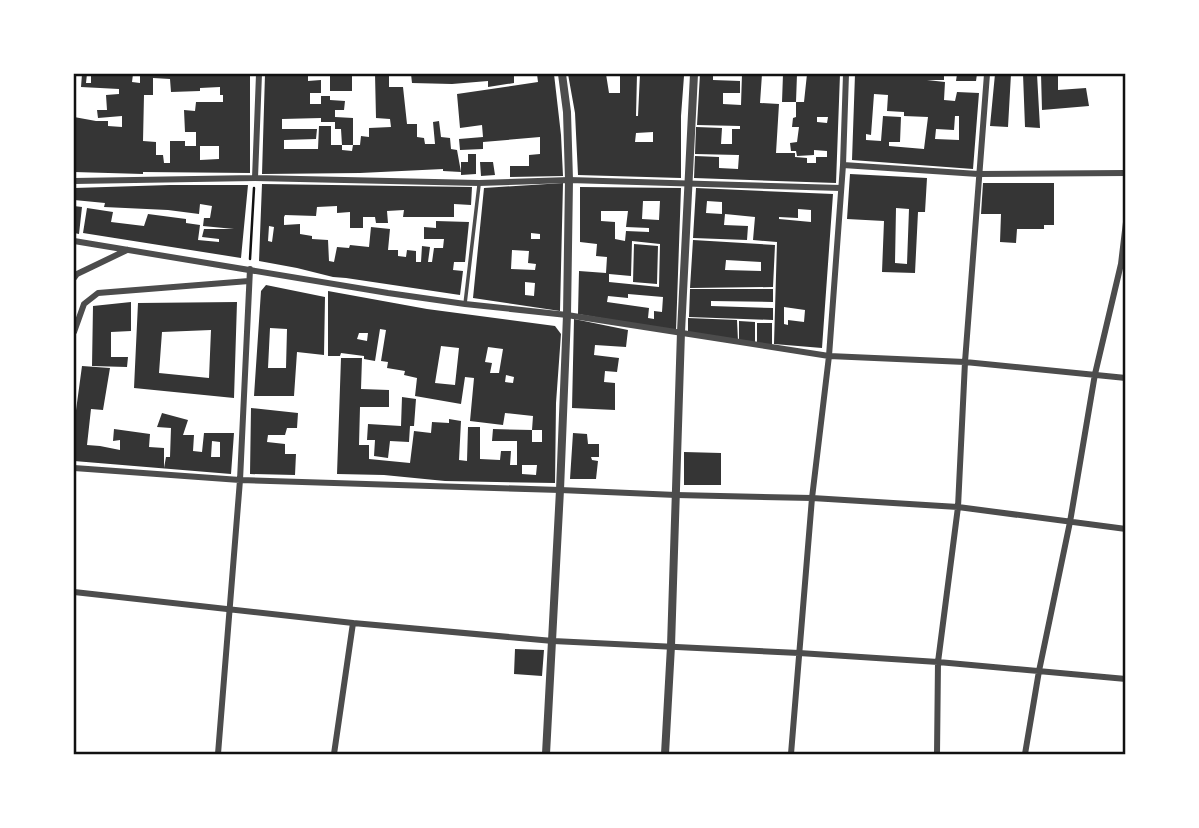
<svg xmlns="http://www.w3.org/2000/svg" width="1199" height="828" font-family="Montserrat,sans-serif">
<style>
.building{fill:#353535;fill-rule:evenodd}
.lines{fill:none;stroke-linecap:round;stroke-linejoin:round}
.path{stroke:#111;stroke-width:2.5}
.service{stroke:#4c4c4c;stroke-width:3.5}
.minor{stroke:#4c4c4c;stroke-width:6}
.tertiary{stroke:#4c4c4c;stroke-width:8}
.neatline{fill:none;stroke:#111;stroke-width:2.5}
</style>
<rect width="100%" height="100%" fill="#fff"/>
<path class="building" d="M82,74H87L86,83H91V74H133L132,82L140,83V74L199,75L250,74V173L143,172V174L74,172V117L96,121H108V126L122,127V116L98,118L97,110H107L106,95L119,94V89L81,87ZM153,78L170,79L171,92L200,91V88L220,87V95H223V102H196L195,111L184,110L185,132H196V146H185V141H170V163H164L163,155H156V142L143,141L144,95H153ZM200,146H219V159L200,160Z
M265,74H308V81L321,80V93H310V104H321V96H330V100L345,101L344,110H335V117L353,118V145H342L341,129H335V122H321V118L282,119V129H317L316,139L284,140V149H318L319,126H331V145H342V150L352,151L353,145H360L361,136L369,137V128L391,127L390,119L376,118L375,74H389V87H403L407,124H417V137L424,138L425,144H435L433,122L439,121L441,137L450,138L451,149L457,150L461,172V162H468V154H476V174L461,175V172L443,171V169L360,173L262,174Z
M330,74H352V91H330Z
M411,74H514V83L488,87V81L452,84L412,83Z
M537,74H554L561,135L563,176L510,177V166H529V155L540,154V137L483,142V149L460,150L459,139L483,137L482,125L460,128L457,94L538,82Z
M568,74H606L609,93H620V74H637L636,116H638L640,74L684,76L681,116V178L578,175L575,113ZM653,132V142H635L636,133Z
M700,74H713V80L740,81V93H723V104L741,105L742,74H762L760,103L779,104L776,153H795V157L807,158V163H816V157H827V151L814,150V155L797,156L796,151H791L790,143L797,142L799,127H792L793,118L796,117V102H804L807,74H840L836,183L694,178L695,156L719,157V168L738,169L739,155L695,154L696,127L722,128L721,144H732V129H740V126L697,125ZM817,117H828L827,123L817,122Z
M783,74H797L796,102H782Z
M855,74H950V76H944V80H927L945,82L944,100L955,101L957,92L979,93L973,169L852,160ZM874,94L888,95L887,111L904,112V116L928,117L924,149L889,146V142H900L901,117L883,116L881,141L866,140V134L871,135ZM955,116H959V140L935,139L936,129L954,130Z
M957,74H977L976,81H956Z
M995,74H1011L1008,127L990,126Z
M1023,74H1037L1040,128L1025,127Z
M1041,74H1058V90L1086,88L1089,106L1042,110Z
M480,162H493L495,175L481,176Z
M850,174L927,178L925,212H918L915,273L882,272L884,221L847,219ZM896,208L909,209L907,264L895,263Z
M563,183L560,311L473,298L484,188ZM531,233L540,234V239H531ZM512,250L529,251L528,263L536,264L535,270L511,269ZM525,282L535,283L534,296L525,295Z
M983,183H1054V225H1044V229H1017L1016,243L1000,242L1001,214H981Z
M262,184L472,187L471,205L454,204V217H403L404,210L387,211L388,223H376L375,217H363V228H350V212L337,213V206L317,207L316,216L285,215L284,217V225L300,224V234L312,236V239L328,240L329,261L334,262L337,247L349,248L350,245L369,247L371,227L390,229L388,250H398V256L406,257L407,250L416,251V262H421L422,246L430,247L428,262H432L434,248H443L444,239H424V227L436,228V221L469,222L465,262H454L453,270L463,271L460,295L346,278L333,277L297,268L259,261ZM269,226L274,227L272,242L268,241Z
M170,185H248L241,258L83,233L87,208L113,212L111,222L144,226L148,214L186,219V223L200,225L198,240L219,242V239L202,237L204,229H234L203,226L204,218H210L212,206L200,204L199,214L168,210L104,207L105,203L74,200V188Z
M580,187L681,188L676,331L578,314L579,271L606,273L607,257L596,256L597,244L580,242ZM643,201H660L659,220L642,219ZM601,211H628L626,227L649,228V232L626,231L625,241L615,239V222L601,221ZM632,241L660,244L659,287L609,282V274L631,276ZM628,294L663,297L662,312L654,311V319L648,318L649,308L607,302L608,296L628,298Z
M696,188L833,194L822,348L774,344L777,242L753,240L755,217L725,214L724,225L748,226L747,240L693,238ZM707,201L722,202V214L706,213ZM798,209L811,210V222L779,219V217L798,218ZM784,307L805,310L804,322L788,320V325L784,324Z
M74,206L82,207L79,234L74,233Z
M693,240L775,245L773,287L690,288ZM726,260L761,262V271L725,270Z
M634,244L658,246L657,284L633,282Z
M266,285L325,297L324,355L297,352L294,396H254L261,291ZM270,328L287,329L286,368H268Z
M690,289H773V302L711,301V306L773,308V320L689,317Z
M328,291L427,309L555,326L561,334L556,403L555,483L445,481L384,475L337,474L341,358H362L361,389L389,390V407H360L359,445H369V459L410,463L414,431L431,433L432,422L449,423V419L461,421L459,460L467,461L468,427H480V459L500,460L501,451H511L510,465H517V441H492L493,429L532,430L533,416L505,413L503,425L470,421L474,378L465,377L461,404L415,396L417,378L404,375L405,371L387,368L388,362L381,361L386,330L380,329L375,361L364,359V356L341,353L340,356H328ZM359,333H368L367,341L357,339ZM441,346L459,348L455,385L435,383ZM488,347L503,349L499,373H490L492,363L485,362ZM506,375L514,377L513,383L505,382ZM532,430H542V442H532ZM522,465H537L536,475L522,474Z
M131,302V331L111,332V357H128L127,367L92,366L93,306Z
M237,302L234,398L134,388L138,303ZM211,330L209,378L159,373L162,332Z
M688,318L737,320L738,341L688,334Z
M574,319L628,330L626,347L595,345L594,355L619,358L617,372L605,371L604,382L615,383V410L572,408Z
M739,321L755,322V343L739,340Z
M757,323H772V344H757Z
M82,366L110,368L103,410L91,409L87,445L100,446L120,450V440L113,441L114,429L150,434L149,447L164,448V468L166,457H170L171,428L157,427L162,413L188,420L183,435H194L193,451L202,452L204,433H234L231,474L74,461V425ZM212,441L220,442V457H211Z
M402,397L416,399L414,426H410L409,442L390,441L388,458L374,456L375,440H367L368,424L401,426Z
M251,408L298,413L297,428H287L285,435H268L267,442L285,444V454H296L295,475L250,474Z
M573,433L587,434L588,444H599V457H591L592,460L598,461L596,479H570Z
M684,452L721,453V485H684Z
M515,649L544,650L542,676L514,674Z"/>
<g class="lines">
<path class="path" d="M250,259L254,188"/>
<path class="service" d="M465,304L479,185"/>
<path class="minor" d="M843,165L978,174L1126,173
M255,178L259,74
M74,181L255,178L479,183L569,180L841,188
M74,241L388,293L465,304L567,315L829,356L965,362L1126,378
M74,278L77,274L127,250
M74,332L84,304L98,293L249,281
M74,468L240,480L560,490L676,495L812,498L958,507L1126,529
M74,592L353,623L553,641L799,653L938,662L1126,679
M218,754L240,480L250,269
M334,754L353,623
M791,754L812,498L829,356L843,165L846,74
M937,754L938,662L958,507L965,362L987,74
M1025,754L1039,671L1070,522L1095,374L1121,264L1126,222"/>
<path class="tertiary" d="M546,754L560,490L567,315L569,180L567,112L562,74
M665,754L671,646L681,332L694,74"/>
</g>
<rect width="1199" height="828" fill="none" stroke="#ffffff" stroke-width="150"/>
<rect x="75" y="75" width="1049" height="678" class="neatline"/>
</svg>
